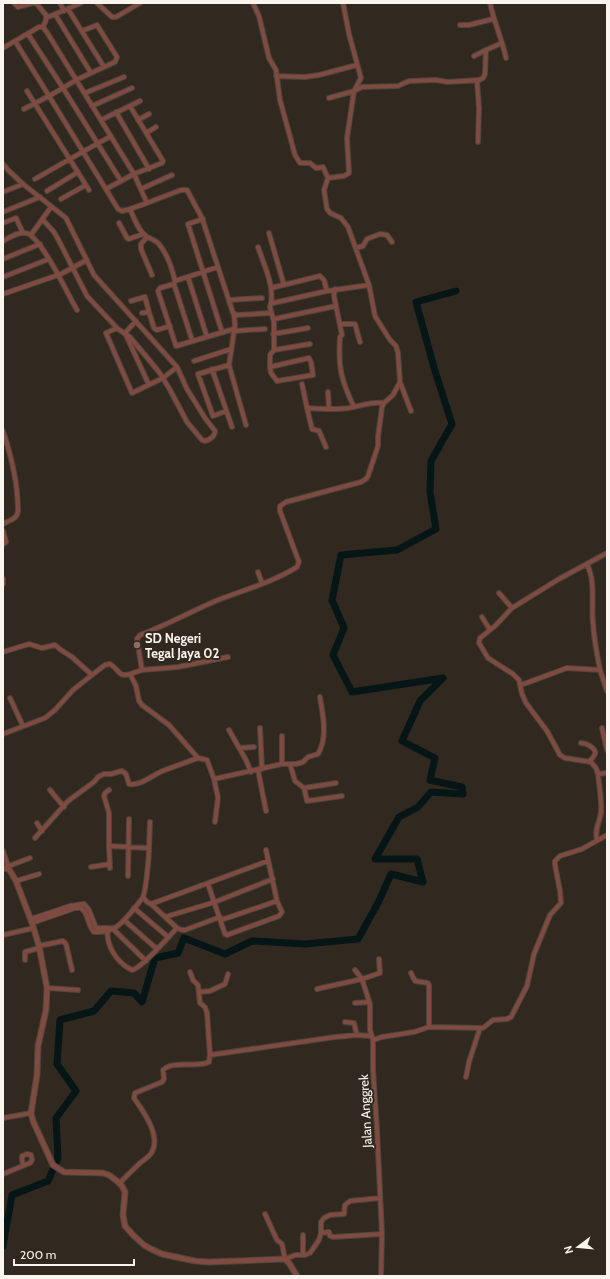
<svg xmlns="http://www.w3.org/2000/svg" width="610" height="1279" font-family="Cabin,sans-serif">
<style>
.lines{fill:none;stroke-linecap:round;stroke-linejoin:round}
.river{stroke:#061515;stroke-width:7}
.minor-casing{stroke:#4d453d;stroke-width:6}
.tertiary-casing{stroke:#4d453d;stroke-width:7}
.minor{stroke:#7f4a40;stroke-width:4}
.tertiary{stroke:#7f4a40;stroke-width:5}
.education-dot{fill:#8d6e63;stroke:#312920;stroke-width:1.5}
.labels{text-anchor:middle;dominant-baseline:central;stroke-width:4;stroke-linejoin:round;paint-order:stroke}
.poi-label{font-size:13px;font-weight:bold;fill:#f9f4ed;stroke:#312920;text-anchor:start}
.street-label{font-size:13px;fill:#f9f4ed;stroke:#312920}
</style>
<rect width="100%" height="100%" fill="#312920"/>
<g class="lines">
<path class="river" d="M3,1246L12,1195L48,1181L58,1158L56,1118L76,1091L57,1064L60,1020L94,1011L111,991L134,993L142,1002L155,958L178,953L184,938L225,954L252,941L305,944L358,939L378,903L391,874L423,882L417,859H375L399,817L418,807L431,792L463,794L462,787L430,780L435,758L402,741L420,701L443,678L352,692L333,655L344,628L332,600L341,555L397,550L436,529L430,492L431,461L452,424L435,371L416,302L456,291"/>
<defs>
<path id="minor" d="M14,3L18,7L33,3
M34,3H36L46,15V20L43,27
M60,3L64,11
M97,3L112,17H116L140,3
M253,3L259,16L269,58L276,70L280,100L295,155L300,163H310L316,168L323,167L328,178
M490,3C494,22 502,39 506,58
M68,9L104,67
M55,14L91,73
M46,18L81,3
M460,25H469L493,19
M28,34L63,88L76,80L115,62L117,57L97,25L82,31
M15,41L49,96L24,109
M3,48L39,27H43L48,34L134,174L121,181L63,88L49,96L118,209L122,211L130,209C134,218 138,230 146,236C150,239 156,240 159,244C168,255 172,268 175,281L174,284L160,288L158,291L176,346L193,341
M474,56L486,50
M276,76L305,77L319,75L357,65
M27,91L89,190
M85,93L124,77
M329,98L354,91L362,87L398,86L409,81L436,80L448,82L478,80
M92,106L132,88
M130,106L163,161L162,163L134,174L147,203L181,190H187L202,218L233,313L237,315L271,313
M116,112L149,169
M101,120L140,101
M138,120L149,114
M146,133L156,127
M478,142L479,108L477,81L483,78L485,74L486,50L502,43
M3,164L9,171L23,184L66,218L94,275L177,367L187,389L205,418L215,431C215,436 210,440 205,441L202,440L187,422L169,388L159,372L130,337L118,329L87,296L58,239L54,232L43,220
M328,178L344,176L349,173L347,138L354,91L361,78L349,34L343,3
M35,179L70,159L111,136
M106,189L121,181
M141,189L172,175
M47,191L78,172
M3,192L23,184
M61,199L86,185
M130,209L147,203
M3,212L40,197
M203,219L188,224L222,332
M3,223L16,218L23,233
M119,223L127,238L129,239L143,234
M269,233L284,285
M31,235L51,207
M147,237L141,244V249L152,275
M3,241C9,238 19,231 26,233C41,236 68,295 77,310
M258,247C264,265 276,289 270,307L274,322V350L270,355V367L271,373L277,381L313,375L311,362L309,358L270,367
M356,248L363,246L367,239L380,234L387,235L392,242
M3,259L40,244
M3,277L49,259
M188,277L207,337
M175,281L218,267
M174,284L192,340L193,341L234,329
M271,288L320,276L324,280L327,291
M335,289L334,296L342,335L340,337C338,367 341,380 354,407
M3,294L61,274L87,260
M229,300L262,298
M131,301L145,297L149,312
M273,303L327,291L369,285
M142,313L149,312L154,328L157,330L170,326
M234,315L235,325L229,365L246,425
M274,319L336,306
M136,321L125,333L149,385
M340,324H355L360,342
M117,328L106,333L132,393L163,378L177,367
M234,331L265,329
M273,334L308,328
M274,350L310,344
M194,361L231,349
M212,369L232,427
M400,382L411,411
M302,384L307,408
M328,392L329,409
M226,411L213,416L198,374L229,365
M3,431C11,455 18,486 18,511C17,520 9,520 3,524
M326,447L319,431L312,429L307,408C321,409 335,410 349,408C360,406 372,401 384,403
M3,531L6,542L3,544
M587,564C596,583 591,603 593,623C594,639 597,655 600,670
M258,572L262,583
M3,579V584
M499,593L512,608L559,579L607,553
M512,608L495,626L480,638L479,643L488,658L513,674L519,680L522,694L526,703L547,731L560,755L565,758L591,762L596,768L598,774C599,786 602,800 601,812C600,823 594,828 597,840
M482,617L490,630
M3,652L29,644L42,648L55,645L61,650L72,657L92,675
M142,670L178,667L228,657
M130,674L142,670L137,639L140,635C167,625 192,611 218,600C244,590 273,582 297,567L299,562L280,511V506L286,502L361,482L366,479L368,476L378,446V437L382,407L384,403L393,395L400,382L398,353L396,346L390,340L375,316L369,285L348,227L341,218L330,213L327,209L324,190L328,178
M521,685L567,668L600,670L607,691
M10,698L23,726
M260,728L262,769
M602,728L607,750
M229,730L246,760L251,772
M3,734L45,718L55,710L73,690L92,675L105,665L110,664C119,669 118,678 130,674L136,686L139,701L142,705L169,725L198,758L207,760L214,779L282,764H296L303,762L308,757L318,754C328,737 323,716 320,697
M581,743C586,743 587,744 590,746C599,752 595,755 589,762
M239,748L254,747
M282,764V736
M290,764L295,781L304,788L307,801L342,796
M258,770L266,811
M598,774L607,773
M214,779L218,798L215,822
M304,788L336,783
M50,790L64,807
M37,823L42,831
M35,838L68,801L94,782L98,777L104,774H111L122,771L126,774L129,784C142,786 153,774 165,770C176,766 187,762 198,758
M109,846V813L104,796L105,793L109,790
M149,848L150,822
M3,851L9,869
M9,866L30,858
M91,867L110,864
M128,876L129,819
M16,881L39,874
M208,884L225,934L227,935L279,916L282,912L277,901L266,850
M151,904L268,861
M134,908L168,937
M165,917L215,902L273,879
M31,919L70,906L84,904L89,910L96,928H109
M124,920L157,949
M221,920L277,901
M32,923L75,908H81C89,913 87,925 94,932C115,933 121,924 133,910C136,906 140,902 143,897C146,890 149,857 149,848L109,846L110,868
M108,928C105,945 117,963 132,970C141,969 169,936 177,928L151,904L147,902L143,897
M112,928L146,961
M177,928L182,930H185L220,917
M3,935L34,928
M39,946L63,941L66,944L72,970
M379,959L380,973L362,979L370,1004V1030L373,1040V1070L377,1129L382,1234L381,1276
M25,960V952L39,948
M411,973L415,981L428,983L429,985V1027
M47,988L78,990
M317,989L362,979L355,970
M199,992L210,991L225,984L228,974
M355,1003L369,1002
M345,1022L354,1023L357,1035L371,1036
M373,1040L382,1037L414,1032L429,1027L483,1028L493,1020L507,1019L511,1017L527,986L534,954L550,915L561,903L560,891L555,865V861L560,856L582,849L607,835
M210,1055L335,1037L357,1035
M466,1077L469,1062L480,1028
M3,1118L31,1113
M3,1174L30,1163L32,1160L31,1155L27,1154L22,1156V1159L23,1165
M120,1183C126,1176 133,1170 140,1163C144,1160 149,1157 152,1152C161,1135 143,1111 134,1098L135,1093L162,1082L164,1079L163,1070C173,1060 197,1068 209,1062L210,1055L207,1013L205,1007L200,1003L198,985L193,980L190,972
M265,1214L277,1240L282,1244L285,1259
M321,1233L329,1232L330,1236L333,1237L382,1234
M303,1235V1255
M286,1259L295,1255H305L310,1253L319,1240L321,1233V1222L324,1218L330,1215L344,1214L345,1205L350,1201L380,1198"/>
<path id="tertiary" d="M3,868L9,869L16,881L32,923L39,946L47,988L46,1010L38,1046L37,1075L31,1113L33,1121L53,1165L64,1172L103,1173L109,1175L117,1181L122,1186L125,1192L123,1215L125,1226L134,1236L144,1245L151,1249L162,1254L195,1261L208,1262L285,1259L289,1263L297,1276"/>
</defs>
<use href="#minor" class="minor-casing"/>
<use href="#tertiary" class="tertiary-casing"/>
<use href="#minor" class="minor"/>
<use href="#tertiary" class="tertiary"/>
</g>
<circle class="education-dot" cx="137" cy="645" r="4"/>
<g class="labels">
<g class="poi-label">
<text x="145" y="638">SD Negeri<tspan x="145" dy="15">Tegal Jaya 02</tspan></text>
</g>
<g class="street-label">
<text transform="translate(365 1111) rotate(-93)">Jalan Anggrek</text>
</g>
</g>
<rect width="610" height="1279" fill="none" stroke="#f9f4ed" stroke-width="8"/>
<g transform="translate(578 1247) rotate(254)" stroke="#312920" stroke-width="3" paint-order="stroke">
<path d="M0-3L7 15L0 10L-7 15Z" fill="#f9f4ed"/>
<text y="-6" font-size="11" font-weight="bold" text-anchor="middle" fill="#f9f4ed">N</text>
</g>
<path d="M14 1259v6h120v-6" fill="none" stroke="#f9f4ed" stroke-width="2"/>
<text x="20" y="1259" font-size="12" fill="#f9f4ed" stroke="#312920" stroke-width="3" paint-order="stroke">200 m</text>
</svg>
